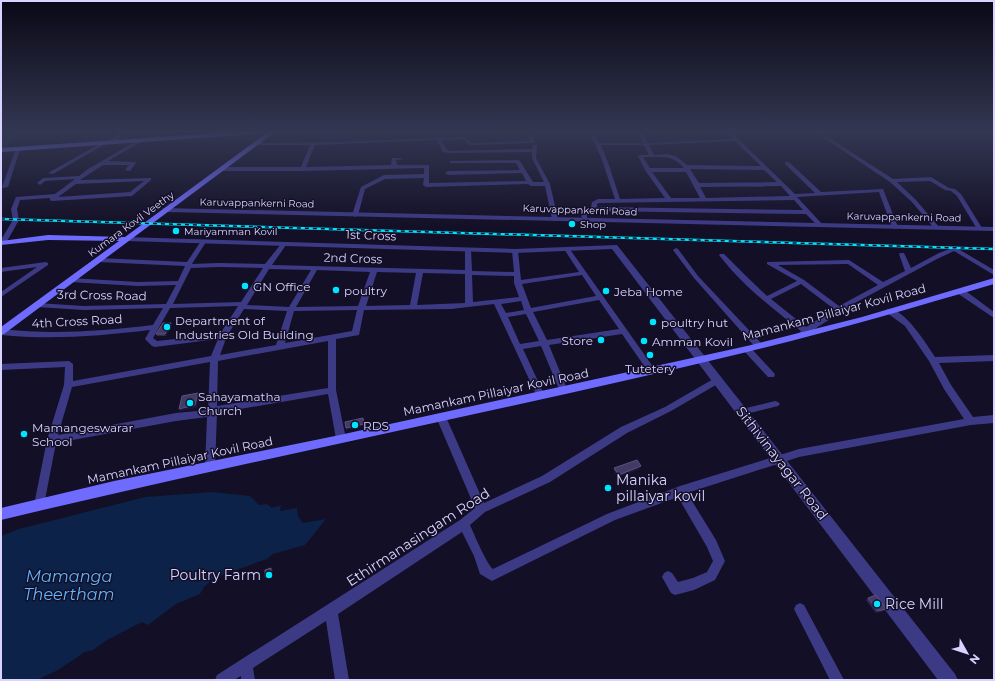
<svg xmlns="http://www.w3.org/2000/svg" width="995" height="681" font-family="Montserrat,sans-serif">
<style>
.green{fill:#12302f}
.water{fill:#0c2248}
.lines{fill:none;stroke-linecap:round;stroke-linejoin:round}
.minor{fill:#3d3a85;fill-rule:evenodd}
.tertiary{fill:#3d3a85;fill-rule:evenodd}
.secondary{fill:#6f6bff;fill-rule:evenodd}
.rail-casing{stroke:#00e5ff;stroke-width:2.5}
.rail{stroke:#130f26;stroke-width:1.5;stroke-dasharray:4;stroke-linecap:butt}
.wall{fill:#312854}
.shaded-wall{fill:#1d163a}
.building{fill:#433a66;stroke:#5a527e}
.poi-dot{fill:#00e5ff;stroke:#130f26;stroke-width:1.5}
.labels{text-anchor:middle;dominant-baseline:central;stroke-width:3;stroke-linejoin:round;paint-order:stroke}
.far-street-label{font-size:10px;fill:#d9d4ff;stroke:#130f26}
.far-poi-label{font-size:10px;fill:#d9d4ff;stroke:#130f26;text-anchor:start}
.street-label{font-size:12px;fill:#d9d4ff;stroke:#130f26}
.poi-label{font-size:12px;fill:#d9d4ff;stroke:#130f26;text-anchor:start}
.near-street-label{font-size:14px;fill:#d9d4ff;stroke:#130f26}
.near-poi-label{font-size:14px;fill:#d9d4ff;stroke:#130f26;text-anchor:start}
.near-water-label{font-size:16px;font-style:italic;fill:#62b6ff;stroke:#130f26}
</style>
<rect width="100%" height="100%" fill="#130f26"/>
<path class="green" d="M1,132H19L5,149H1Z"/>
<path class="water" d="M212,492L250,496L259,505L267,504L272,508L281,505L280,511L297,508L298,516L303,523L326,519L305,545L273,554L267,559L216,577L204,587L200,594L176,604L148,625L142,622L107,640L93,650L85,652L58,670L37,680H1V536L19,529L145,497Z"/>
<g class="lines">
<path class="minor" d="M120,132H125L114,143H110V141Z
M273,132L343,133L354,132L343,135L275,133Z
M529,132H533L535,143L469,145L464,139L441,140L447,150L449,151L532,149L533,145H537L536,158L550,184L558,219L557,220L555,221L552,219L545,186H531L528,184L426,187L423,185L424,178L385,179L365,189L358,215L355,217L352,215L361,187L384,175L424,174V168L303,171H222L219,169L222,167H301L310,145H255V143H257L335,142L465,137L470,143L530,141ZM437,140L443,152L449,153L532,152V158L544,182H533L520,161L518,160L452,161H450V163H516L520,170L448,171L445,173L448,175L522,173L526,181L429,183V165H397L396,160L403,159L401,158H392L391,165L306,167L315,145Z
M589,132H593L599,143H643L638,132H642L648,143L732,139L726,132H731L795,194L815,193L785,164V162H789L821,192L883,189L898,227L895,229L892,227L879,192L797,197L823,225V227H819L806,214L594,211H587V220L584,222L582,221L581,210L584,208H591L592,202L598,199H615L601,157ZM735,141L761,166L687,165L676,156L667,154L654,155L649,145ZM601,145H644L649,155H640L638,156L645,170L665,198L620,199L609,165ZM643,157C660,157 673,154 684,168H650ZM690,169L764,170L777,182L699,183ZM652,172H686L700,198H671ZM781,186L790,196L706,198L700,187ZM794,200L803,210L597,207V204L599,203Z
M815,132H820L893,179L931,177L949,188L955,189L961,194L982,228L981,229H977L957,196L951,191L945,190L930,181L897,182L916,200L939,227L938,228H934L912,202L890,182Z
M140,139L144,140L108,161L135,162L136,163L130,171L125,170L129,165H103L80,180L151,178V180L132,196L52,201L50,200V198L20,200L17,209L19,220L6,243H2V238L13,220L11,209L16,197L55,194L75,179L45,181L40,185L37,183L43,178L79,176L88,169ZM144,181L130,192L58,197L76,184Z
M103,142L107,143L53,174L48,173Z
M16,148L20,149L8,187L3,188L2,187Z
M203,240L206,242L192,264L218,263L265,264L281,244L283,243L286,245L272,265L465,270V250L468,248L471,250L472,271L514,272L512,251L515,249L518,251L521,280L579,272L564,249L565,248H569L656,371L655,373H649L622,334L549,345L567,389L566,391H560L559,389L541,346L523,349L544,394L543,396H537L536,394L494,304L451,309L364,310L359,335L336,339V390L346,439L344,442L341,443L338,442L336,439L328,394L217,413L215,467L214,470L210,471L206,470L205,467L207,417L176,421L56,443L44,505L43,508L39,510L35,508L34,505L47,440L64,385L65,367L1,370V364L69,361L73,364V381L211,356L218,339L155,347L152,346L145,339L150,330C100,336 51,340 1,335V329C52,335 102,331 153,325L163,308L84,310L37,307L33,305L37,303L84,306L166,304L176,285L138,286L70,282L67,280L70,278L138,282L178,281L185,266L98,262L95,260L98,258L187,262L201,241ZM218,267L263,268L241,302L173,304L191,268ZM269,269L311,270L289,307L247,305ZM317,270L370,272L358,306L296,307ZM377,272L416,273L410,305L366,306ZM423,273L465,274V303L417,305ZM472,275L514,276V283L519,297L473,302ZM582,275L596,296L531,308L522,284ZM599,300L619,329L547,340L533,312ZM521,301L524,310L506,313L501,304ZM238,306L220,334L157,341L153,338L170,308ZM244,309L287,311L276,345L220,355L227,336ZM357,310L352,331L285,343L294,311ZM526,314L539,341L520,344L508,317ZM328,341V388L217,406L218,361ZM210,362L208,410L176,413L58,435L72,387Z
M955,247L994,270V275L954,251L937,259L853,304L801,338L797,335L801,331C772,308 742,285 719,255L720,254H724L744,274L767,296L797,281L767,264V262L849,260L883,282L905,271L899,254L900,253H904L911,268L939,253ZM848,264L878,285L839,306L804,280L778,265ZM801,284L834,309L806,327L771,299Z
M676,248L678,249L698,276L762,344L763,346L762,348H756L694,278L673,250Z
M46,262L48,263V265L1,297V292L37,267L1,272V268Z
M957,289H963L994,312V318L957,293L956,291Z
M887,309C903,306 927,345 935,357L994,355V361L939,363L951,385L973,417L994,415V423L971,425L799,457L687,493L716,540L725,561L715,580L694,590L675,595L671,593L662,577L664,573L668,571L672,573L678,582L693,578L707,572L713,561L707,547L678,497L615,520L492,581L480,574L474,556L462,532L338,614L349,680H335L326,621L253,668L255,680H241V676L234,680H215L217,675L460,520L475,508L436,417L438,414L441,413L444,414L446,417L484,503L542,476L621,427L665,407L715,378H721L722,380L721,382L671,411L627,433L550,482L485,512L470,525C474,534 487,565 493,569L607,514L680,486L799,449L964,419L944,389L929,361L905,326L887,313L886,311Z
M747,346L750,347L774,373L775,375L774,377H768L744,351L743,349L744,347Z
M775,401L778,402L780,404L778,406L742,415L739,414L737,412L739,410L742,409Z
M800,603L804,605L844,680H830L794,609L796,605Z"/>
<path class="tertiary" d="M163,208L994,227V231L166,212H163Z
M124,237L515,249L617,245L955,674L958,680H938L612,249L515,253L127,241H124Z"/>
<path class="secondary" d="M231,132H260L257,134L1,152V148Z
M268,132H275L4,334L1,335V327L119,241L48,240L1,245V241L48,235L125,237Z
M994,278V284C912,308 830,332 747,352C499,412 249,460 1,520V508L114,481L335,436L747,346L862,317Z"/>
<defs>
<path id="rail" d="M1,219L994,249"/>
</defs>
<use href="#rail" class="rail-casing"/>
<use href="#rail" class="rail"/>
</g>
<path class="wall" d="M128,132H146L144,134H129Z
M171,323L172,325L166,336H157L156,334Z
M614,468L640,469L618,477L614,470Z
M868,598L886,609L884,611L876,613L866,600Z"/>
<path class="shaded-wall" d="M171,323L172,325L166,336L165,334Z
M198,393L199,395L197,408L180,411L179,409Z
M363,418L364,426L346,430V428Z
M641,466L640,469L618,477L619,475Z
M271,568L273,570L272,577L266,579L265,577Z
M886,609L884,611L876,613L878,611Z"/>
<path class="building" d="M163,323H171L165,334H156Z
M198,393L195,405L179,409L182,396Z
M363,418L364,424L346,428L345,422Z
M637,460L641,466L619,475L614,468Z
M271,568V575L265,577V570Z
M876,595L886,609L878,611L868,598Z"/>
<linearGradient id="sky" x2="0" y2="1"><stop stop-color="#0a0815"/><stop offset="0.58" stop-color="#333752"/><stop offset="1" stop-color="#333752" stop-opacity="0"/></linearGradient>
<rect width="995" height="227" fill="url(#sky)"/>
<g class="poi-dot">
<circle cx="572" cy="224" r="4"/>
<circle cx="176" cy="231" r="4"/>
<circle cx="245" cy="286" r="4"/>
<circle cx="336" cy="290" r="4"/>
<circle cx="606" cy="291" r="4"/>
<circle cx="653" cy="322" r="4"/>
<circle cx="167" cy="327" r="4"/>
<circle cx="601" cy="340" r="4"/>
<circle cx="644" cy="341" r="4"/>
<circle cx="650" cy="355" r="4"/>
<circle cx="190" cy="403" r="4"/>
<circle cx="355" cy="425" r="4"/>
<circle cx="24" cy="434" r="4"/>
<circle cx="608" cy="488" r="4"/>
<circle cx="269" cy="575" r="4"/>
<circle cx="877" cy="604" r="4"/>
</g>
<g class="labels">
<g class="far-street-label">
<text transform="translate(257 203) rotate(1)">Karuvappankerni Road</text>
<text transform="translate(580 210) rotate(2)">Karuvappankerni Road</text>
<text transform="translate(904 217) rotate(1)">Karuvappankerni Road</text>
<text transform="translate(131 224) rotate(-36)">Kumara Kovil Veethy</text>
</g>
<g class="far-poi-label">
<text x="580" y="224">Shop</text>
<text x="184" y="231">Mariyamman Kovil</text>
</g>
<g class="street-label">
<text transform="translate(371 235) rotate(2)">1st Cross</text>
<text transform="translate(353 258) rotate(2)">2nd Cross</text>
<text transform="translate(102 295) rotate(1)">3rd Cross Road</text>
<text transform="translate(834 312) rotate(-15)">Mamankam Pillaiyar Kovil Road</text>
<text transform="translate(77 321) rotate(-3)">4th Cross Road</text>
<text transform="translate(496 392) rotate(-12)">Mamankam Pillaiyar Kovil Road</text>
<text transform="translate(180 460) rotate(-12)">Mamankam Pillaiyar Kovil Road</text>
</g>
<g class="poi-label">
<text x="253" y="286">GN Office</text>
<text x="344" y="290">poultry</text>
<text x="614" y="291">Jeba Home</text>
<text x="175" y="320">Department of<tspan x="175" dy="14">Industries Old Building</tspan></text>
<text x="661" y="322">poultry hut</text>
<text x="593" y="340" text-anchor="end">Store</text>
<text x="652" y="341">Amman Kovil</text>
<text x="650" y="368" text-anchor="middle">Tutetery</text>
<text x="198" y="396">Sahayamatha<tspan x="198" dy="14">Church</tspan></text>
<text x="363" y="425">RDS</text>
<text x="32" y="427">Mamangeswarar<tspan x="32" dy="14">School</tspan></text>
</g>
<g class="near-street-label">
<text transform="translate(782 463) rotate(52)">Sithivinayagar Road</text>
<text transform="translate(418 537) rotate(-33)">Ethirmanasingam Road</text>
</g>
<g class="near-poi-label">
<text x="616" y="480">Manika<tspan x="616" dy="16">pillaiyar kovil</tspan></text>
<text x="261" y="575" text-anchor="end">Poultry Farm</text>
<text x="885" y="604">Rice Mill</text>
</g>
<g class="near-water-label">
<text x="69" y="576">Mamanga<tspan x="69" dy="18">Theertham</tspan></text>
</g>
</g>
<rect width="995" height="681" fill="none" stroke="#d9d4ff" stroke-width="4"/>
<g transform="translate(967 653) rotate(129)" stroke="#130f26" stroke-width="3" paint-order="stroke">
<path d="M0-3L7 15L0 10L-7 15Z" fill="#d9d4ff"/>
<text y="-6" font-size="11" font-weight="bold" text-anchor="middle" fill="#d9d4ff">N</text>
</g>
</svg>
